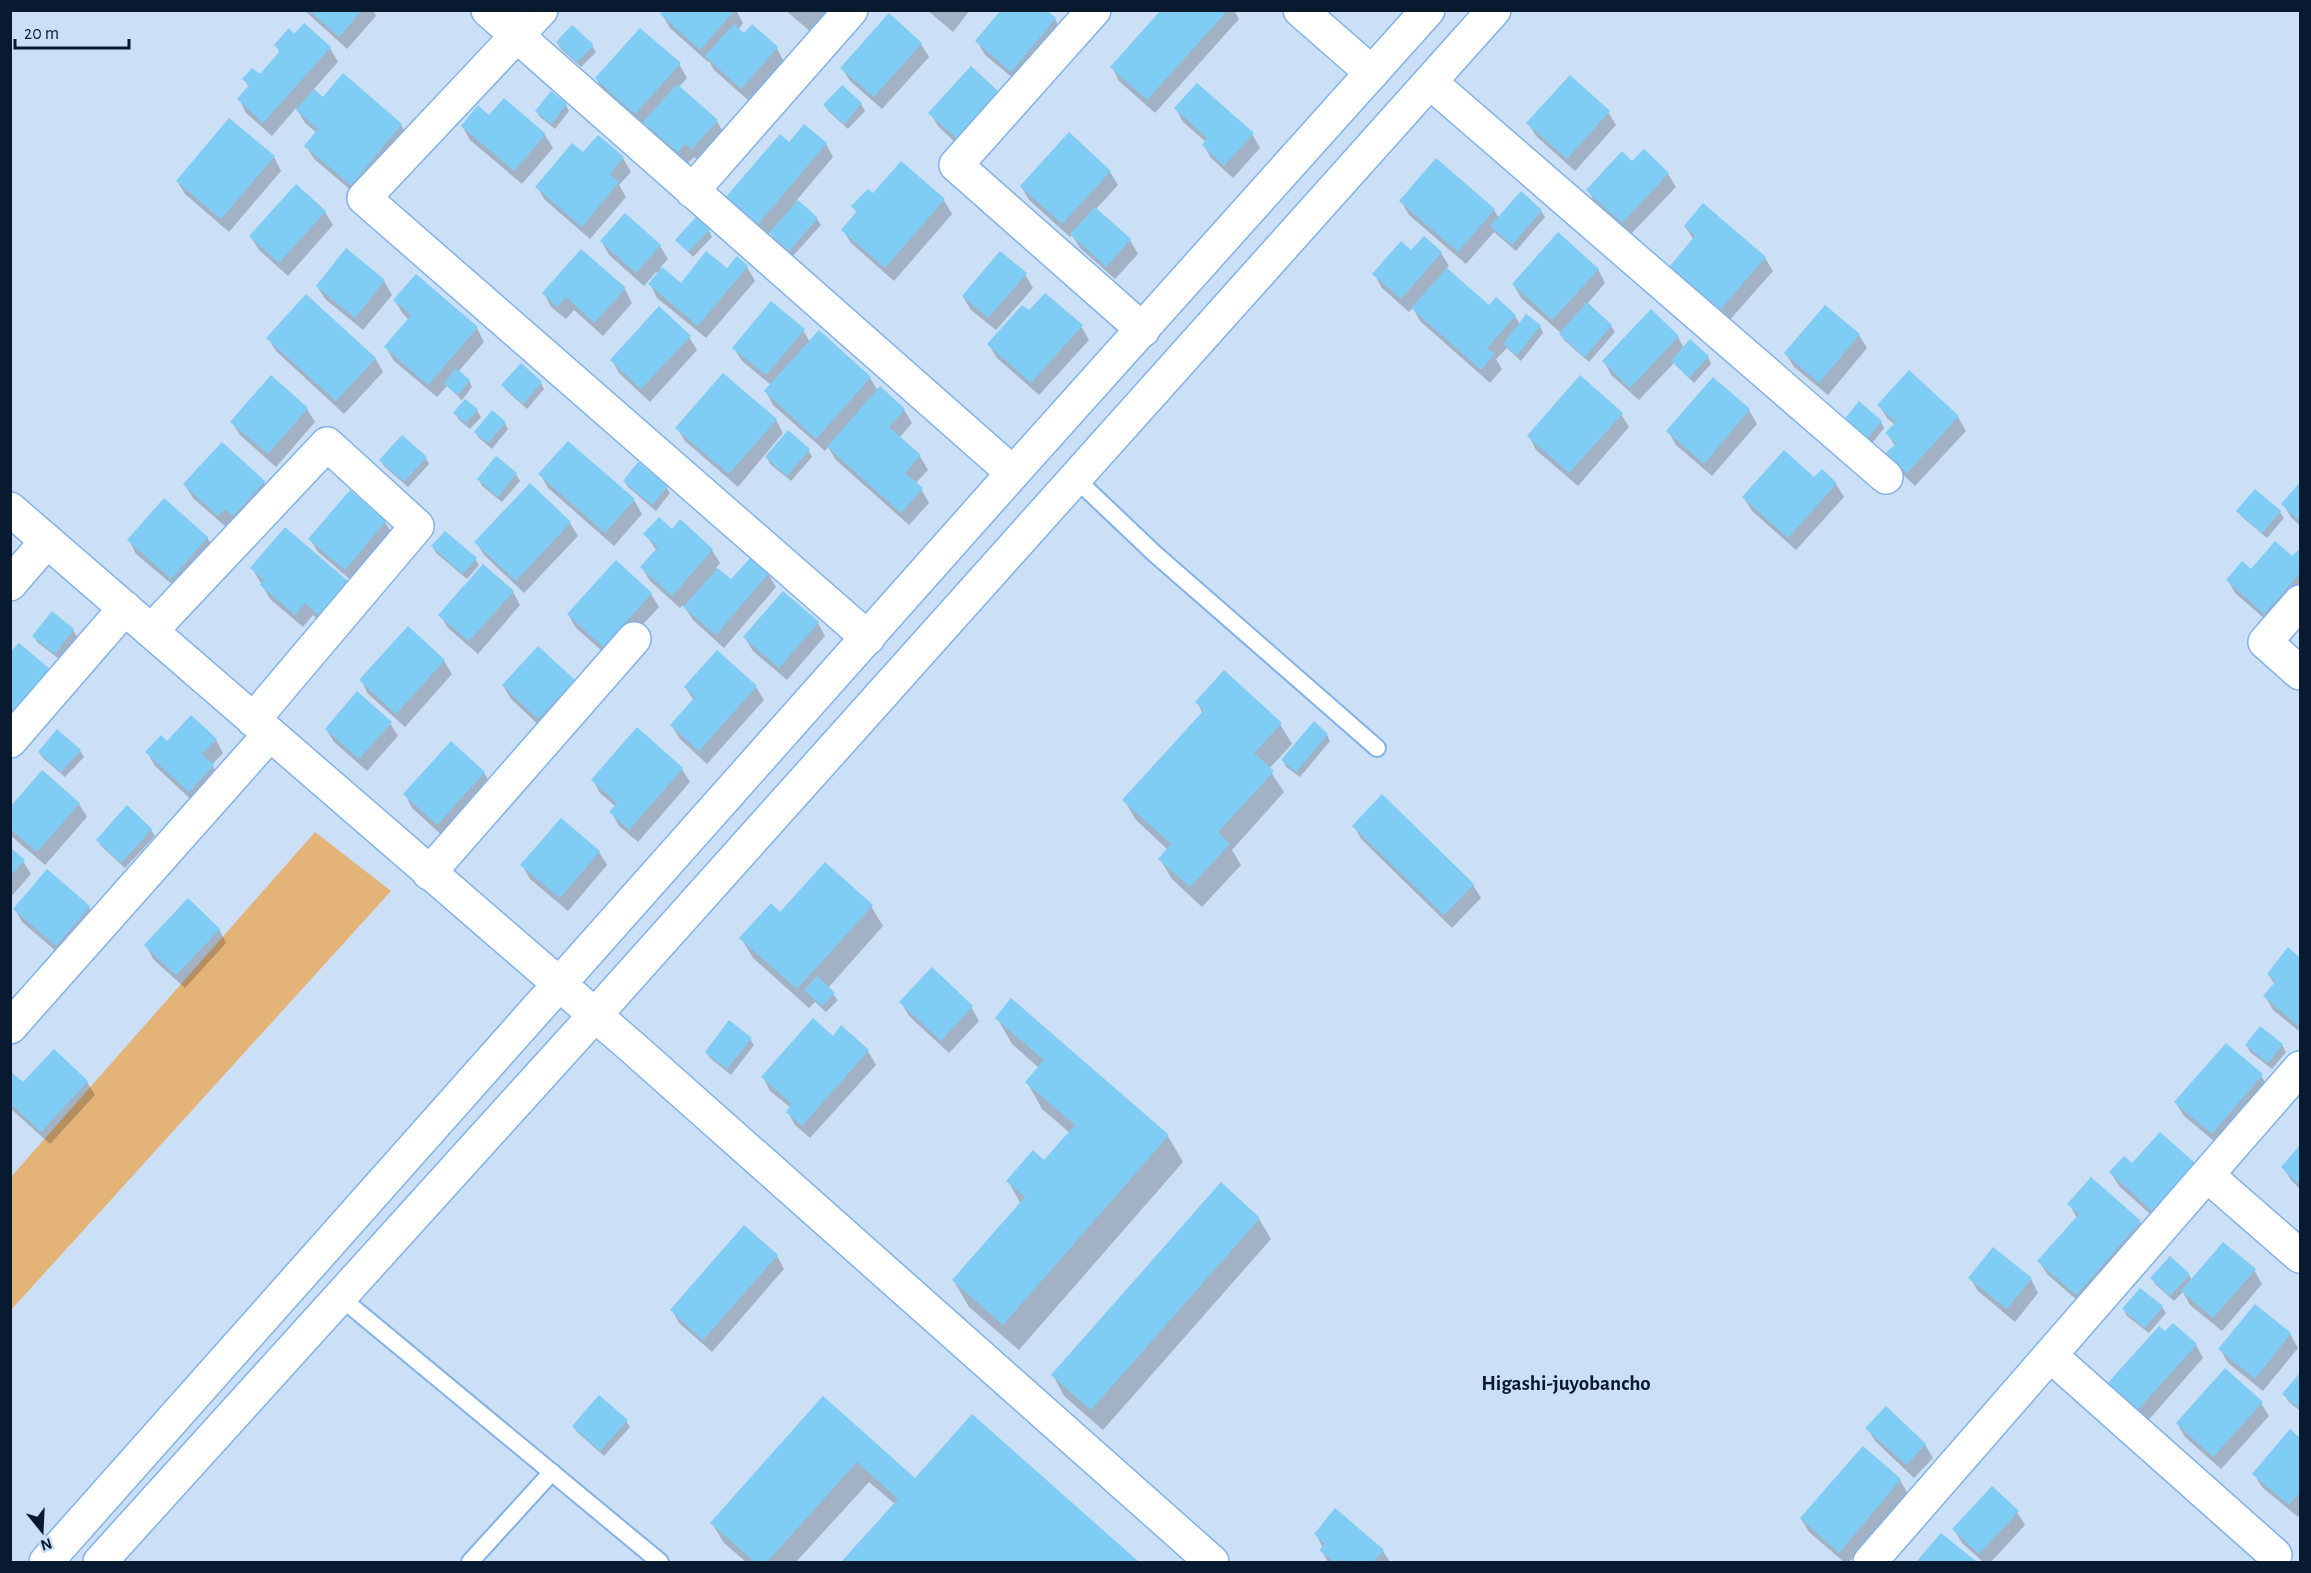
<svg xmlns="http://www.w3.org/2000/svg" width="2311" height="1573" font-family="'Alegreya Sans',sans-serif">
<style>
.green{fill:#e4b378}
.shadow{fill:#0003}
.building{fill:#7fcdf4}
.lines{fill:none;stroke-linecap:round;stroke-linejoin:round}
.lane-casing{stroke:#80b2e9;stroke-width:20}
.street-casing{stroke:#80b2e9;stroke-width:36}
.secondary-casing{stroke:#80b2e9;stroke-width:36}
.lane{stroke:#fff;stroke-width:16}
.street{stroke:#fff;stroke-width:33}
.secondary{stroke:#fff;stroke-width:33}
.labels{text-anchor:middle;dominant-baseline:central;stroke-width:6;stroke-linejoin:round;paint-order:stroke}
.quarter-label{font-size:21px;font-weight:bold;fill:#071a2f;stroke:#cbdff6}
</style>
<rect width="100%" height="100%" fill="#cbdff6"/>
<path class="green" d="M315,832L391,891L11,1310V1177Z"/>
<path class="shadow" d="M304,10H373L376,16L347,49Z
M665,10H736L743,23L738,30L744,35L777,48L784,62L749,101L714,70L709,61L708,62L670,28L662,14Z
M785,10H828L811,32Z
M927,10H970L953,32Z
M1163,10H1234L1239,19L1155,113L1119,81L1112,67Z
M1055,19L1062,33L1020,84L985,55L977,41Z
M294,36L330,48L338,62L313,90L323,99L343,76L401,125L409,139L359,197L314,159L306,146L317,133L305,123L296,108L272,136L246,113L239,99L249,88L244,79L260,76L280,53L276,45Z
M557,43L592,46L596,52L581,67L561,49Z
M921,44L929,57L882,109L850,81L842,68Z
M679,64L687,78L678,88L717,121L724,134L700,162L694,157L686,165L653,136L646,124L643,127L604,92L596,78Z
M842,87L861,104L865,111L848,129L828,111L825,105Z
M998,93L964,151L938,126L930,113Z
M566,105L569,111L555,129L540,117L536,111Z
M1176,109L1252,134L1260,148L1233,178L1211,158L1204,145L1206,142L1183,122Z
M1608,112L1616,125L1575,171L1536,136L1528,123Z
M462,126L545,135L553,148L522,184L470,140Z
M789,144H826L833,157L796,201L817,219L821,225L793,256L774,239L770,232L765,238L734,212Z
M584,154L623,158L631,172L619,185L626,197L590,239L545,200L537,187Z
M274,157L281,171L229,232L185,194L177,181Z
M901,163L944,200L952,214L894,281L851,243L843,230L857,213L853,207L873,195Z
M1632,163L1668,174L1676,187L1630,235L1595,203L1588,190Z
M1110,172L1118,185L1096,209L1130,240L1138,254L1115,279L1080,248L1072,235L1070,237L1029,200L1021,186Z
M1521,193L1541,211L1545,217L1516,251L1494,232L1466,264L1409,215L1401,201L1494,210L1499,218Z
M325,212L333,225L288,276L259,250L251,237Z
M1685,226L1765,258L1773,271L1728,322L1679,280L1672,266L1693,239Z
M709,231L712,237L693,257L677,240Z
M602,242L660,246L668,259L660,268L681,285L728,270L747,267L755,281L706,338L657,298L650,284L659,274L656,272L644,286L609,255Z
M346,250L384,281L392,295L363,330L325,299L317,286Z
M1411,252L1441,253L1449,266L1446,269L1489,307L1496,299L1515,316L1520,325L1540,326L1543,333L1521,361L1507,348L1496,359L1502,369L1490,383L1420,321L1413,308L1409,312L1382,288L1374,274Z
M1598,269L1605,283L1587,304L1611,326L1615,332L1589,362L1564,340L1561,333L1521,298L1513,284Z
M1025,274L1033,288L996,330L971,310L963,297Z
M625,289L632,303L603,336L574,310L566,319L551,307L544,293Z
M395,301L477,328L484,342L458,372L469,381L472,387L462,400L447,386L437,397L394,361L386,347L409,320L403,314Z
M1826,307L1859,335L1867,348L1828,395L1794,367L1786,354Z
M1030,312L1081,326L1089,340L1039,395L997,358L989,345Z
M803,330L810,342L819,332L870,378L878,391L904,410L912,423L899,438L920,456L928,470L915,484L921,489L929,503L909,525L836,460L828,447L825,451L773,405L766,392L771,385L742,361L734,348Z
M689,337L697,350L650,402L619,373L612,360Z
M1678,337L1684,348L1708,357L1711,364L1694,383L1674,363L1639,400L1611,375L1604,361Z
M268,338L375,358L383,372L344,414L276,351Z
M1713,379L1749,410L1757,424L1712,476L1676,445L1668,431Z
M541,383L544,389L527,409L507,391L503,385Z
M466,401L477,410L481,417L470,429L459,420L455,413Z
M1879,405L1958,417L1966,431L1915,486L1895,467L1887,454L1895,446L1887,433L1895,425L1887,418Z
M307,409L315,422L276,467L240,435L232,422Z
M1621,414L1629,427L1578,486L1536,450L1529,436Z
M776,420L783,433L738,487L685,441L677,428Z
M1881,422L1884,428L1870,446L1848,428Z
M505,423L508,429L492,449L479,438L475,432Z
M568,443L634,500L642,514L614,546L548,488L540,474Z
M808,450L812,457L791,481L770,464L767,457Z
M426,458L429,464L408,487L384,466L381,460Z
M496,458L516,474L520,481L502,502L482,486L479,479Z
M1814,479L1836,484L1844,497L1796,550L1752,511L1744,498Z
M624,481L666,487L670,493L656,511L628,487Z
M264,482L272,496L227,528L193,498L185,485Z
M2300,484V526L2291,517L2283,504Z
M530,485L570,523L578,536L524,593L484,555L476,542Z
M2238,511L2280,512L2284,518L2267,538L2242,517Z
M385,522L393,535L353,582L318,552L310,539Z
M672,531L712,550L720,563L716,568L731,581L768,574L776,587L724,648L693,620L683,605L680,608L650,581L642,568L657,551L645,534Z
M207,537L215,551L180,591L136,554L129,540Z
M433,547L475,559L479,565L467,579L436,553Z
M2298,552L2300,554V595L2273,626L2235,593L2228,580L2292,558Z
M252,568L347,582L354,595L326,627L313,615L303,627L270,599Z
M513,592L520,605L478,654L448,628L440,615Z
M651,594L659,607L611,659L576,628L568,614Z
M52,614L73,630L77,637L59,659L37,642L34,636Z
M818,623L825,636L787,680L753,651L745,638Z
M408,628L444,661L452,674L405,727L368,694L361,680Z
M19,645L49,670L57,684L10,718V655Z
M574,681L581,694L546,732L511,699L503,685Z
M756,687L764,700L707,764L680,739L672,726L694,701L686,688Z
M1197,702L1280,724L1292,744L1269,769L1284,792L1232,850L1241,865L1202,907L1172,879L1160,859L1168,850L1136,820L1124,800L1203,714Z
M390,723L398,736L367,771L334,742L326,729Z
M1327,735L1330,741L1300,777L1286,767L1283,760Z
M216,740L223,753L212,765L220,779L197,805L155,766L147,752L167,743Z
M451,743L484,773L492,786L445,838L412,808L405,794Z
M80,751L84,757L65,777L43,758L39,752Z
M682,769L690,782L638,842L619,826L611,812L616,807L600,793L593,780Z
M79,804L87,817L45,865L10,835V809Z
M1354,826L1473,885L1481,898L1452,928L1361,839Z
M151,830L155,836L125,868L101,846L98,840Z
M10,849L23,861L31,874L10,898Z
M599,852L607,865L568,911L530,879L522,865Z
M47,871L89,907L97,921L64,958L22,922L15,909Z
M871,906L883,926L828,988L838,1000L826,1012L815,1002L809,1008L753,958L741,938L780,914Z
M219,929L226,943L185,988L153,959L146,945Z
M2288,949L2300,960V1032L2273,1010L2265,996L2275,985L2268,974Z
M901,1002L971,1007L979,1021L949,1053L909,1016Z
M997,1018L1168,1136L1183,1162L1019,1350L969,1307L954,1281L1021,1204L1008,1181L1044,1162L1070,1133L1042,1109L1027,1082L1039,1068L1012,1044Z
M842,1028L868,1051L876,1065L810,1138L795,1125L788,1112L791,1108L770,1091L763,1077L833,1038Z
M2260,1028L2282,1045L2286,1052L2272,1069L2250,1052L2247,1046Z
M750,1039L754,1045L731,1075L710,1058L706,1052Z
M10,1073L23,1084L87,1082L95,1095L50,1144L10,1108Z
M2261,1075L2269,1089L2220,1146L2184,1116L2176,1103Z
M2300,1148V1189L2291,1180L2283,1167Z
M2194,1164L2201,1178L2160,1223L2119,1186L2111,1173L2132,1165Z
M2069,1204L2140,1222L2148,1235L2085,1307L2047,1274L2039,1261L2077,1218Z
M1259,1219L1271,1239L1103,1430L1064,1396L1053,1375Z
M777,1256L784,1269L712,1352L679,1323L672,1310Z
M2254,1270L2262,1284L2222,1331L2190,1305L2183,1292L2174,1301L2155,1284L2152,1278L2189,1275L2192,1280Z
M1970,1278L2031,1279L2038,1293L2015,1322L1978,1291Z
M2255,1306L2290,1334L2298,1348L2263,1391L2228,1363L2220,1349Z
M2162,1307L2166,1313L2149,1333L2127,1316L2124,1310Z
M2165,1334L2196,1345L2203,1358L2145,1424L2116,1399Z
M2300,1375V1411L2288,1401L2284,1394Z
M823,1398L915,1480L972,1416L1136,1562H843L895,1504L869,1482L796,1562H746L724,1543L712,1523Z
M2261,1403L2269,1416L2221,1469L2185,1437L2177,1423Z
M626,1421L630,1427L604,1456L577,1432L573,1426Z
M1867,1428L1925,1445L1933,1458L1914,1478L1875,1441Z
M2290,1431L2300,1440V1514L2298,1517L2262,1487L2254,1474Z
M1863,1448L1900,1480L1908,1494L1849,1562H1844L1809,1532L1801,1519Z
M2017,1512L2025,1525L1991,1562H1983L1962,1543L1954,1529Z
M1316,1534L1383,1551L1390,1562H1328L1321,1550L1323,1548Z
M1941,1535L1974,1562H1918Z"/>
<path class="building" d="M309,10H362L339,37Z
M663,10H735L700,50L660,14Z
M1001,10H1046L1056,18L1011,72L975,41Z
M1161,10H1228L1147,100L1110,67Z
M889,13L922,43L874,97L840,68Z
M304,23L331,47L263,123L237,99L249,85L242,79L252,68L260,74L280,51L274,45L289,28L294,34Z
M734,24L744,33L752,24L778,47L741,89L705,56Z
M572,25L594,45L577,62L556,42Z
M640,28L681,63L635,114L595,78Z
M971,66L999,92L956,138L928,113Z
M343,73L402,124L351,185L304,146L318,129L296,110L314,89L323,97Z
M1570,75L1610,111L1567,159L1526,123Z
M1197,83L1254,133L1224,166L1202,145L1207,138L1174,108Z
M677,84L718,120L692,149L685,144L678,152L643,122Z
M842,85L862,103L844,124L823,105Z
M551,91L567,104L551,124L535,111Z
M504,98L546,134L514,171L461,126L478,105L489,115Z
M229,118L275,156L221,219L176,181Z
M804,124L827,143L757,225L725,198L780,134L789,142Z
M1069,132L1111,171L1062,224L1020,186Z
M598,135L624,157L610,174L619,182L582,227L535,187L572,143L583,152Z
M1644,149L1669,173L1622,223L1586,190L1622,151L1632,161Z
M1436,158L1495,209L1458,252L1399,201Z
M901,161L945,199L885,268L841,230L857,211L851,206L868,189L873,193Z
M296,184L326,211L279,263L249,236Z
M1521,191L1542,210L1512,245L1490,226Z
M798,200L818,218L789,251L769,233Z
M1703,203L1766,257L1720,310L1670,266L1695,236L1684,226Z
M1095,207L1131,239L1106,267L1070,234Z
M625,213L661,245L636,273L600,241Z
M696,217L710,230L688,252L675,240Z
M1558,232L1599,269L1552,320L1512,284Z
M1424,236L1442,252L1401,299L1372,274L1401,241L1411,250Z
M346,248L385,280L355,318L316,286Z
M581,249L626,288L594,323L566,297L557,307L542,293Z
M706,251L727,268L737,256L748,266L698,326L648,284L662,267L681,283Z
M1000,251L1027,273L988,318L962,296Z
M1447,268L1489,305L1496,297L1516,315L1487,348L1495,354L1481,370L1411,308Z
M416,274L478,327L428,385L384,347L411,315L393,300Z
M1045,293L1083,325L1031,383L987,344L1022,305L1029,310Z
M306,294L376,358L336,401L266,338Z
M771,301L805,329L766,375L732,348Z
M1587,302L1612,325L1585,357L1559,334Z
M1825,305L1860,334L1819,383L1784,353Z
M659,306L691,336L641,389L610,360Z
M1651,309L1679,336L1630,388L1602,361Z
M1526,314L1541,325L1517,355L1503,344Z
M819,330L871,377L816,439L764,391Z
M1690,339L1709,356L1689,378L1671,361Z
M521,363L542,382L523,404L501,385Z
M456,368L470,380L458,395L444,384Z
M1909,370L1959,416L1907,473L1886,453L1896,443L1885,433L1896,422L1877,405Z
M723,373L777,419L729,474L675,428Z
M271,375L308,408L268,454L230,422Z
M1580,375L1623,413L1569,473L1527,436Z
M1713,377L1750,409L1704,464L1666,431Z
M880,386L905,409L889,427L921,455L905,473L923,488L901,513L827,447Z
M465,399L478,409L466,423L453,413Z
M1859,401L1882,421L1866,440L1843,421Z
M492,410L506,422L488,443L474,432Z
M788,430L810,449L787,476L765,457Z
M402,435L427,457L404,482L379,460Z
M568,441L635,499L605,533L538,474Z
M222,442L265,481L233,516L225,509L218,516L183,484Z
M1784,450L1814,477L1822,469L1837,483L1788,538L1742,497Z
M496,456L517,473L498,497L477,479Z
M638,462L668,486L652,505L623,481Z
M2300,482V521L2281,504Z
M530,483L571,522L516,581L474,542Z
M2255,489L2281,511L2262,533L2236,511Z
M350,490L386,521L345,570L308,539Z
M164,498L208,537L171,579L127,540Z
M659,517L672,529L680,519L713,549L672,596L640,567L658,547L643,534Z
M285,527L348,581L318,615L305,603L295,615L260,585L264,580L250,568Z
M445,531L477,558L463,574L431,546Z
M2275,541L2292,556L2298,550L2300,552V573L2264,614L2226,580L2242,561L2251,569Z
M751,557L769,573L716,635L683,607L718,568L731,579Z
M616,560L652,593L603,647L567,614Z
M483,564L514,591L469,641L438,615Z
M783,591L819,622L779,668L743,637Z
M52,611L74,629L55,654L32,636Z
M408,626L445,660L396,714L359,680Z
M19,643L50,669L12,714L10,652Z
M538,646L575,680L538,719L502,685Z
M717,650L757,686L699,751L670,725L695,697L684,687Z
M1224,670L1282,723L1254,753L1274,771L1218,832L1230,844L1190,887L1158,859L1171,844L1122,800L1204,710L1195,702Z
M357,691L392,722L359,759L325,729Z
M191,715L217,739L202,754L214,765L189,792L145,752L161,735L167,741Z
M1314,721L1328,734L1296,772L1281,760Z
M637,727L683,768L629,830L609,812L617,803L591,780Z
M57,729L81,750L61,772L38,752Z
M451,741L485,772L437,825L403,794Z
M42,770L80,803L37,852L10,829V807Z
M1382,794L1474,884L1444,915L1352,826Z
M127,805L152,829L121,863L96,840Z
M561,818L600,851L560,898L520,865Z
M10,847L25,860L10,876Z
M825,862L873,905L797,989L739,938L771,903L780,912Z
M47,869L90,906L56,946L13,909Z
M188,898L220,929L176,975L144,945Z
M2288,947L2300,958V1027L2263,996L2276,981L2267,974Z
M932,967L973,1006L941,1041L899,1002Z
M817,976L835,993L822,1006L804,990Z
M1011,998L1169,1135L1003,1325L952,1280L1025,1197L1006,1181L1033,1150L1044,1160L1075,1125L1025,1082L1044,1060L995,1018Z
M813,1018L833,1036L841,1025L869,1050L802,1126L786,1112L792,1104L761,1077Z
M729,1020L752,1038L727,1069L705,1052Z
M2260,1026L2283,1044L2268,1063L2245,1045Z
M2226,1043L2263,1074L2212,1134L2174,1102Z
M54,1049L88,1081L41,1132L10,1103V1071L23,1082Z
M2160,1132L2195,1163L2152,1211L2109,1172L2124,1156L2132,1163Z
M2300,1145V1185L2281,1167Z
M2091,1177L2141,1221L2076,1295L2037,1261L2079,1214L2067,1204Z
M1221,1182L1260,1218L1091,1410L1051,1375Z
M744,1225L778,1255L703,1340L670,1310Z
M2223,1242L2256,1269L2213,1318L2181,1291Z
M1993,1247L2032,1278L2007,1309L1968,1278Z
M2170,1256L2190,1274L2170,1296L2150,1278Z
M2140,1288L2163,1306L2145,1328L2122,1309Z
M2255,1304L2291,1333L2255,1379L2218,1349Z
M2173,1323L2197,1344L2136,1412L2106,1385L2159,1326L2165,1331Z
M2225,1368L2263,1402L2213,1457L2176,1423Z
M2300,1373V1409L2282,1394Z
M599,1395L628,1420L600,1451L572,1426Z
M823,1396L915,1478L972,1414L1139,1562H841L898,1499L857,1462L767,1562H755L710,1523Z
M1886,1406L1926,1444L1906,1465L1865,1428Z
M2290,1429L2300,1438V1492L2289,1505L2252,1474Z
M1863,1446L1901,1479L1839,1553L1800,1518Z
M1992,1486L2019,1511L1979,1554L1952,1529Z
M1335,1508L1384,1550L1373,1562H1348L1343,1559L1340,1562H1334L1319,1550L1325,1544L1314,1534Z
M1941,1533L1977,1562H1916Z"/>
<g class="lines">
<defs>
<path id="lane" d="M1075,478L1155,554L1377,748
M340,1297L660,1562
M470,1562L552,1472"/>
<path id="street" d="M488,10L1013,473
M541,10L364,198L868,638
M1094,10L956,165L1143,330
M1300,10L1372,73
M1430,82L1886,477
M692,191L851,10
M10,584L47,541
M2300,602L2265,642L2300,673
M151,631L327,444L417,526L253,720
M10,741L125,608
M429,873L634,639
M10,1027L270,734
M2207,1175L2300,1256
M2050,1355L2275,1555
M1870,1562L2300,1068"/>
<path id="secondary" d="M10,509L632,1047L1212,1562
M46,1562L1013,473L1428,10
M100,1562L595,1015L1494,10"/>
</defs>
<use href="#lane" class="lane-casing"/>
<use href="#street" class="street-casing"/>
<use href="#secondary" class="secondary-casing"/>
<use href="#lane" class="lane"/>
<use href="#street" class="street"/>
<use href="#secondary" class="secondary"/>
</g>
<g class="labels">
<g class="quarter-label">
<text x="1566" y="1383">Higashi-juyobancho</text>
</g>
</g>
<rect width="2311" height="1573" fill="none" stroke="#071a2f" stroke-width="24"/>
<g transform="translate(42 1531) rotate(162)" stroke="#cbdff6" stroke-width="4.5" paint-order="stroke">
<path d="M0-4.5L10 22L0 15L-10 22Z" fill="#071a2f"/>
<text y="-9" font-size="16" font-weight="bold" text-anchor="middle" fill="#071a2f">N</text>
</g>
<path d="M15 39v9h114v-9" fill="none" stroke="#071a2f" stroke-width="3"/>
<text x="24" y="39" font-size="18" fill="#071a2f" stroke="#cbdff6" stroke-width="4.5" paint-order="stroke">20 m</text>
</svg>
